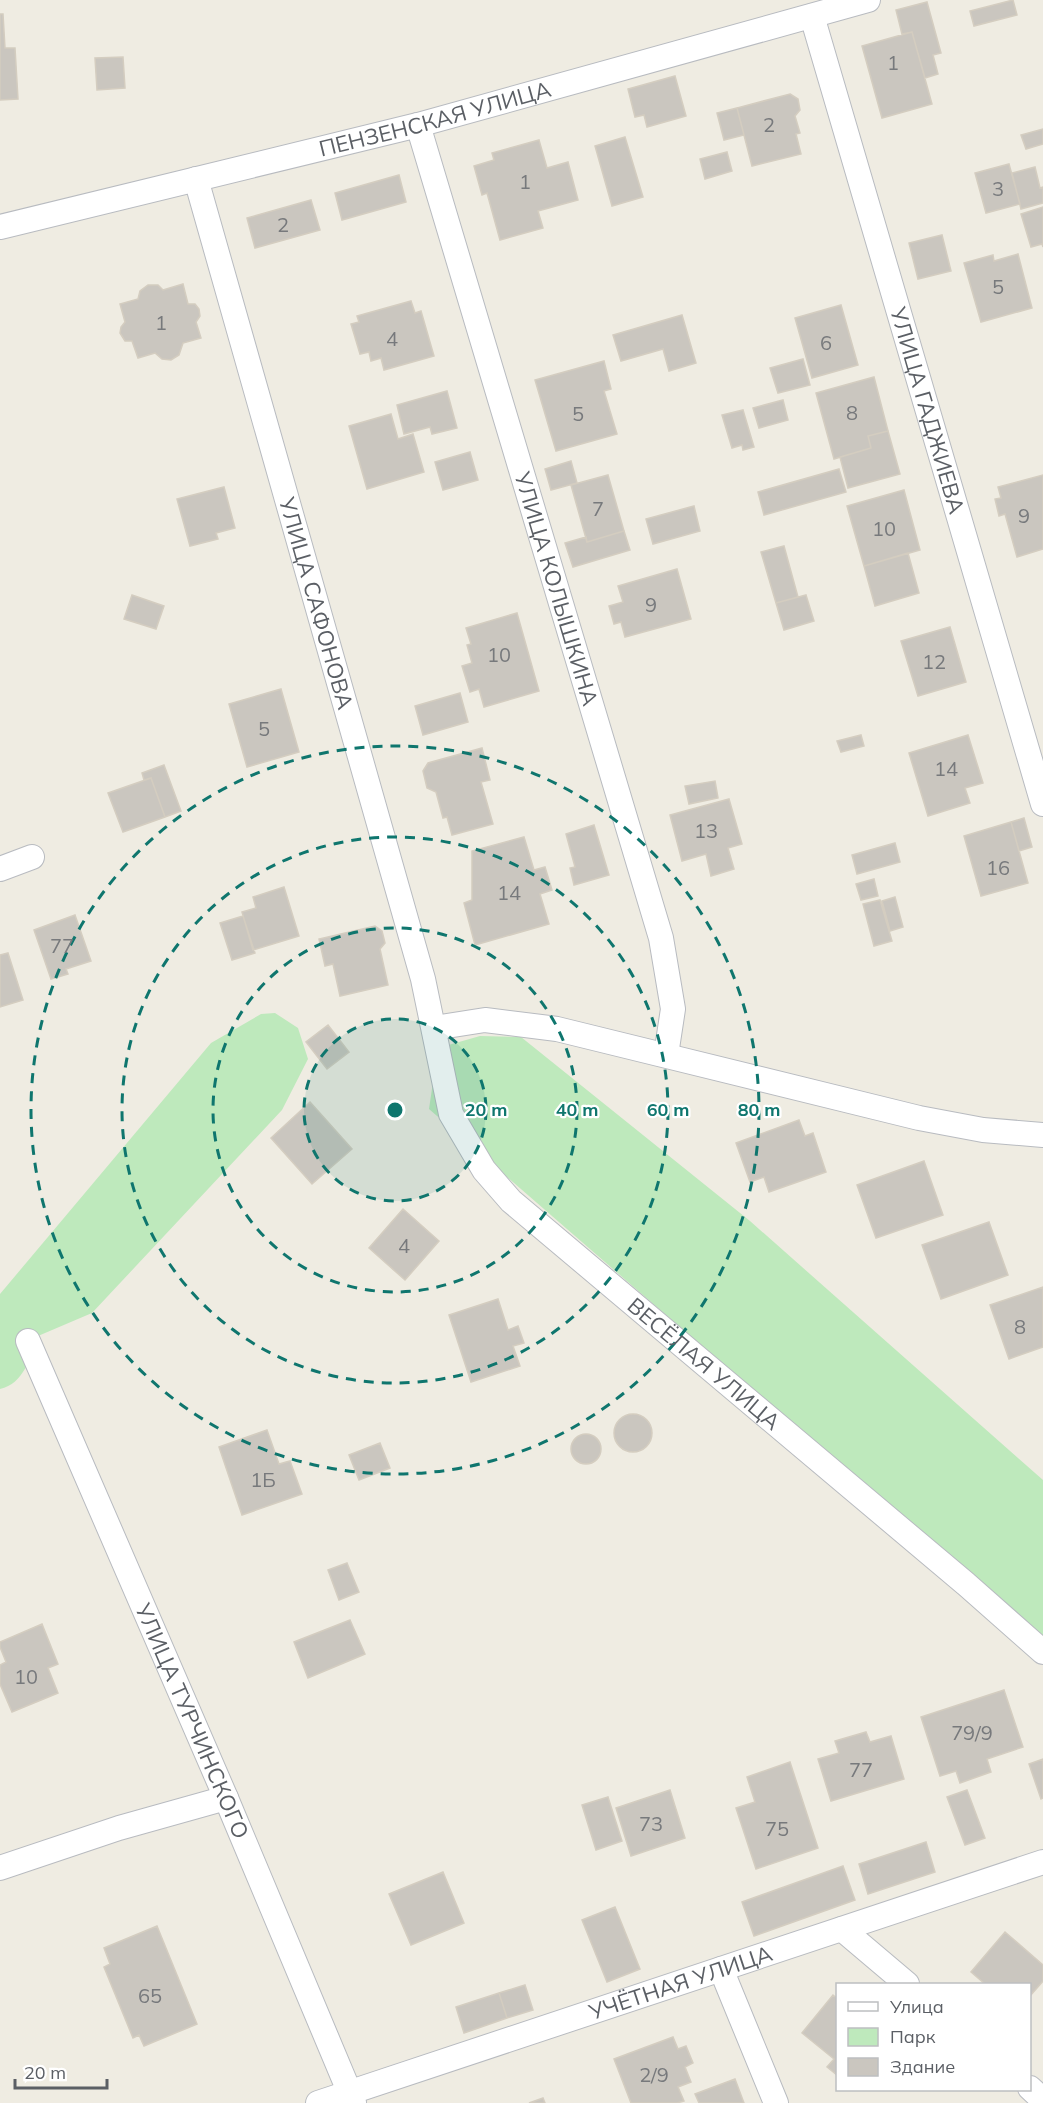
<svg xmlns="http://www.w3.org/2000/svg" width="1043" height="2103" font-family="Mulish,sans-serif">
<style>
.green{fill:#bee9bc}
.building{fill:#cac6bf;stroke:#d4cdc0;stroke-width:1.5}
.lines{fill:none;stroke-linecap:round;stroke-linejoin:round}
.minor-casing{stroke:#b8bbc0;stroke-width:26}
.minor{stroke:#fff;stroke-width:24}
.ring{fill:none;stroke:#0f766e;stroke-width:3;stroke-dasharray:10 8}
.labels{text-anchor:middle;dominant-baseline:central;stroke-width:4.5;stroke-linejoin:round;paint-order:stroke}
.number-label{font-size:20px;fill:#77797c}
.street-label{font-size:22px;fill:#5b5f65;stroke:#fff}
.centre{fill:#0f766e;stroke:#fff;stroke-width:3}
.ring-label{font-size:18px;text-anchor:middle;font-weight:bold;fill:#0f766e;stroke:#fff;stroke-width:4.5;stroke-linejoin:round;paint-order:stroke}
</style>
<rect width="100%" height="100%" fill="#efece2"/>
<path class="green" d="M275,1013L298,1028L308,1059L282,1110L92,1313L38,1336C31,1356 24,1384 0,1389V1294L211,1043L261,1014Z
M480,1036L521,1037L750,1221L1043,1480V1643L429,1109L438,1048Z"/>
<path class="building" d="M1013,0L1017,15L974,26L970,11Z
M927,2L941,53L933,55L938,74L925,78L912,32L902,34L896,10Z
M0,14H3L5,48H15L18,99L0,100Z
M912,32L932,104L882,118L862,46Z
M123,57L125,88L97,90L95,58Z
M675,76L686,116L647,127L644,115L635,117L628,89Z
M790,94L798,99L800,110L795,116L800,133L796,134L801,154L752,166L737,108Z
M737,108L744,135L724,140L717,113Z
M1043,129V144L1026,149L1021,135Z
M625,137L643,197L612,206L595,146Z
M539,140L547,168L568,162L578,200L538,211L543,228L500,240L487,193L482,195L474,166L494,160L492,153Z
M727,152L732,171L705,179L700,159Z
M1009,164L1020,204L986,213L975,173Z
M1035,167L1040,188L1043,187V203L1021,209L1012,173Z
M399,175L406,202L342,220L335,193Z
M311,200L320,230L255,248L247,218Z
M1043,207V247L1042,244L1031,247L1021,214Z
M942,235L951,271L918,279L909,243Z
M1018,254L1032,308L981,322L964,263L993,255L994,261Z
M183,284L188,304H195L199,309L200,316L196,322L201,338L183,343L179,355L171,360L162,359L155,353L138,358L132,341H125L120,333L121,327L125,322L120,304L138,299L140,291L148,285H158L163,290Z
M411,301L415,313L421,311L434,356L384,370L381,358L371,361L369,352L360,354L351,324L359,322L357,316Z
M841,305L858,365L812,378L795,318Z
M682,315L696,363L669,371L663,349L621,361L613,335Z
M803,359L810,385L778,393L770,368Z
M604,361L611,389L604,391L617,434L556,451L535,380Z
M874,377L888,431L868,436L871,448L834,459L816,393Z
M447,391L457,428L432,434L430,427L404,434L397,405Z
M783,400L788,420L759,428L753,408Z
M743,410L754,447L743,450L742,445L732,448L722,415Z
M391,414L398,439L413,434L424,472L367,489L349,426Z
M888,431L900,474L848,488L840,457L871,448L868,436Z
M470,452L478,480L443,490L435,462Z
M571,461L577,483L551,490L545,469Z
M839,469L846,492L764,515L758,492Z
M608,475L624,531L587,542L571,485Z
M1043,475V549L1017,557L1005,514L999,516L995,499L1001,498L998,487Z
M224,487L235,528L216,533L218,539L190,546L177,499Z
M904,490L920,550L864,566L847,506Z
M694,506L700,531L653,544L646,519Z
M624,531L630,550L573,567L565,543L586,537L587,542Z
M784,546L798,597L776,603L761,552Z
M908,553L919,593L875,606L864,566Z
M677,569L691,619L625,637L621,622L614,624L609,606L623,602L618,586Z
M132,595L164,606L156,629L124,619Z
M806,595L814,621L784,630L776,603Z
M517,613L539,691L484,707L479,689L470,692L462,666L472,663L467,645L471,644L466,628Z
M950,627L966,682L918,696L901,641Z
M281,689L299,752L247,767L229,704Z
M460,693L468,722L423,735L415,706Z
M861,735L864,746L841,752L837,741Z
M968,735L983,783L965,788L970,803L928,816L909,753Z
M482,748L490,780L481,782L493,824L452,835L447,817L443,818L436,792L427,788L423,771L428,763Z
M164,765L181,811L165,817L151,778L144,780L142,773Z
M151,778L165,817L123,832L108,793Z
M715,781L718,798L689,804L685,786Z
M729,799L742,844L728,848L734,869L711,876L706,854L682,861L670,815Z
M1024,818L1032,847L1019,851L1011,822Z
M1011,822L1028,883L981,896L964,836Z
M594,825L609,875L574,885L570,868L575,867L566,834Z
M524,837L534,870L545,867L552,890L540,894L549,924L475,945L464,903L472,900V851Z
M895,843L900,862L857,874L852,855Z
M874,879L878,896L861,900L856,884Z
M284,887L299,936L253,950L242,912L256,908L253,897Z
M895,897L903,927L890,931L882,901Z
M880,900L892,941L874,946L863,904Z
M75,915L91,961L66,969L68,974L51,979L34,930Z
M243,916L255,953L232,960L220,923Z
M375,926L382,931L385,943L380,949L388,985L340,996L333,964L325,966L319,939Z
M8,953L23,1000L0,1007V955Z
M328,1025L349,1052L327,1069L306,1042Z
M310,1102L352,1149L312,1184L271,1138Z
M799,1120L805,1136L813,1133L826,1172L769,1192L764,1177L750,1182L736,1143Z
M924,1161L943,1215L876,1238L857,1185Z
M403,1209L439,1241L405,1280L369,1248Z
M989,1222L1008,1275L941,1299L922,1245Z
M1043,1287V1347L1009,1359L990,1305Z
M498,1299L508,1330L518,1326L524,1343L513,1346L520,1366L471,1382L449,1315Z
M614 1433a19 19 0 1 1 38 0a19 19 0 1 1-38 0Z
M267,1430L279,1464L290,1461L302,1494L242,1515L219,1447Z
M571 1449a15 15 0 1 1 30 0a15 15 0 1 1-30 0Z
M380,1443L390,1468L359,1480L349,1455Z
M347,1563L359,1592L339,1600L328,1570Z
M350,1620L365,1654L308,1678L294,1642Z
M42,1624L58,1664L48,1668L58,1693L12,1712L0,1684V1665L6,1662L0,1647V1642Z
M1004,1690L1023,1747L987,1759L991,1772L960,1783L956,1771L940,1776L921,1717Z
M866,1732L870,1742L891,1736L904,1779L831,1801L818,1759L839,1753L835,1741Z
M1043,1759V1798L1041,1799L1029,1764Z
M790,1762L818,1848L756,1869L736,1808L755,1802L747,1777Z
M670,1790L685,1838L631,1856L616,1808Z
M967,1790L985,1838L965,1845L947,1797Z
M608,1797L622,1841L596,1850L582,1805Z
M926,1842L935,1872L868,1894L859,1864Z
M843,1866L855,1900L754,1936L742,1902Z
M443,1872L464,1923L411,1945L389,1894Z
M615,1907L640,1969L607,1982L582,1920Z
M157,1926L197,2024L144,2046L139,2035L133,2038L104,1967L110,1964L104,1948Z
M1005,1932L1043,1965V1981L1030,1996V1984H985L971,1972Z
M525,1985L533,2010L507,2018L499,1993Z
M499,1993L507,2018L464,2033L456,2007Z
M833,1995L838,1999V2076L827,2067L834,2059L802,2033Z
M673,2037L678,2049L686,2046L693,2063L685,2067L691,2082L678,2087L684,2101L677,2103H631L614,2059Z
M735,2079L744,2103H699L695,2094Z
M543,2098L545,2103H529Z"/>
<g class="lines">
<defs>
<g id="minor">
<path id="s1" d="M812,16L1043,804"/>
<path id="s2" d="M418,125L661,938L673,1009L666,1055"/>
<path id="s3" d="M196,179L423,979L451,1114L484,1170L511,1201L966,1584L1043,1652"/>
<path id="s4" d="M0,227L418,125L868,0"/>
<path d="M0,869L32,857"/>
<path d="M434,1028L485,1020L557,1029L919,1118L983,1130L1043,1135"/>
<path id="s5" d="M28,1341L226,1798L354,2103"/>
<path d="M0,1868L119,1828L226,1798"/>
<path d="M842,1929L907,1984"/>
<path d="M721,1969L776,2103"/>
<path d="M1030,2088L1043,2100"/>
<path id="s6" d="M318,2103L1043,1862"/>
</g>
</defs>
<use href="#minor" class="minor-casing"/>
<use href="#minor" class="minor"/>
</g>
<circle cx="395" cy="1110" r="91" fill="#0f766e" fill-opacity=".12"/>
<g class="ring">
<circle cx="395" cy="1110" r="91"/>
<circle cx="395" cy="1110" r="182"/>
<circle cx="395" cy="1110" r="273"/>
<circle cx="395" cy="1110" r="364"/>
</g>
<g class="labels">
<g class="number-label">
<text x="893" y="62">1</text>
<text x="769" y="124">2</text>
<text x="525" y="181">1</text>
<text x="998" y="188">3</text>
<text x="283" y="224">2</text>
<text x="998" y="286">5</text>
<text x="161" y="322">1</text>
<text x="392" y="338">4</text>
<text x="826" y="342">6</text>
<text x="852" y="412">8</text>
<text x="578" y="413">5</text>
<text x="598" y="508">7</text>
<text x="1024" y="515">9</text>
<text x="884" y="528">10</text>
<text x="651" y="604">9</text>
<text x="499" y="654">10</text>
<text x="934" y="661">12</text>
<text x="264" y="728">5</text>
<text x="946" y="768">14</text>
<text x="706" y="830">13</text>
<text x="998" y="867">16</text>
<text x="509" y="892">14</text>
<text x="62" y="945">77</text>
<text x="404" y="1245">4</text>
<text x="1020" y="1326">8</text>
<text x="263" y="1479">1Б</text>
<text x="26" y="1676">10</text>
<text x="972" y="1732">79/9</text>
<text x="861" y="1769">77</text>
<text x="651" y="1823">73</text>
<text x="777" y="1828">75</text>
<text x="150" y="1995">65</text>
<text x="654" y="2074">2/9</text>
</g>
<g class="street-label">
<text stroke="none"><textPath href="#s4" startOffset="448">ПЕНЗЕНСКАЯ УЛИЦА</textPath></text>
<text stroke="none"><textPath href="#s1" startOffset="411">УЛИЦА ГАДЖИЕВА</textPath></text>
<text stroke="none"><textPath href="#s2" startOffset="484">УЛИЦА КОЛЫШКИНА</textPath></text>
<text stroke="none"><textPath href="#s3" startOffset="441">УЛИЦА САФОНОВА</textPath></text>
<text stroke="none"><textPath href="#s3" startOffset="1328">ВЕСЁЛАЯ УЛИЦА</textPath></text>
<text stroke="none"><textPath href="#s5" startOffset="414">УЛИЦА ТУРЧИНСКОГО</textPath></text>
<text stroke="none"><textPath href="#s6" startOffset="382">УЧЁТНАЯ УЛИЦА</textPath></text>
</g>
</g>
<circle cx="395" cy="1110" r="9" class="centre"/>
<g class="ring-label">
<text x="486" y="1116">20 m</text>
<text x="577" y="1116">40 m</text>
<text x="668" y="1116">60 m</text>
<text x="759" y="1116">80 m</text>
</g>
<rect x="836" y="1983" width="195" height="108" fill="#ffffff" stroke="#bdbfc1" stroke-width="1.5"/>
<rect x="848" y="2002" width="30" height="9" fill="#ffffff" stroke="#bdbfc1" stroke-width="1.5"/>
<text x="890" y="2013" font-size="18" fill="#5b5f65">Улица</text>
<rect x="848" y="2028" width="30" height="18" fill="#bee9bc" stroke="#bdbfc1" stroke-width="1.5"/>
<text x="890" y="2043" font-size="18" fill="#5b5f65">Парк</text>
<rect x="848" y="2058" width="30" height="18" fill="#cac6bf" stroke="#bdbfc1" stroke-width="1.5"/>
<text x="890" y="2073" font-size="18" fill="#5b5f65">Здание</text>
<path d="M15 2079v9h92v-9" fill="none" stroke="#5b5f65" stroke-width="3"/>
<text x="24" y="2079" font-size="18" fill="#5b5f65" stroke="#ffffff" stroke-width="4.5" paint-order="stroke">20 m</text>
</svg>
